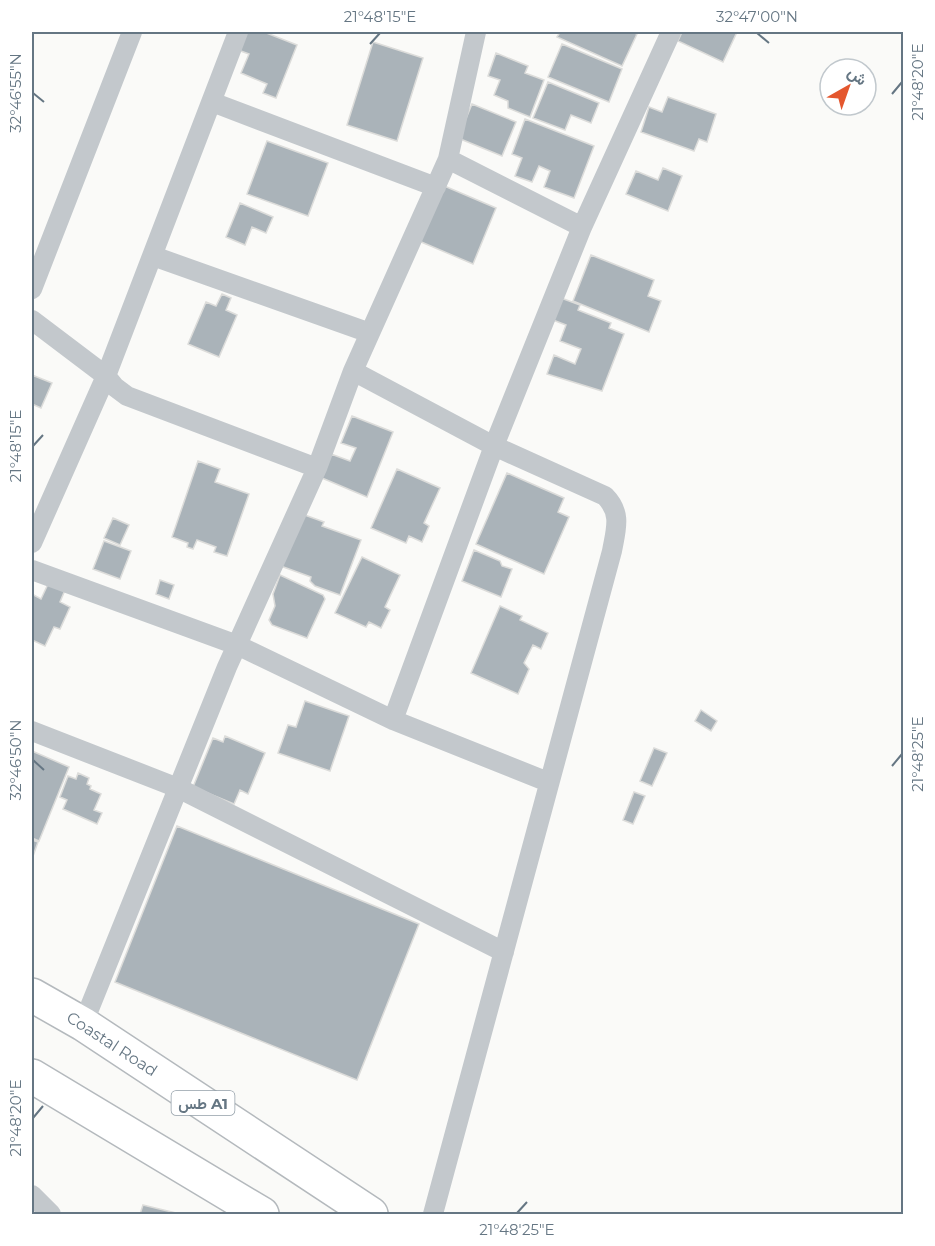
<svg xmlns="http://www.w3.org/2000/svg" width="935" height="1246" font-family="Montserrat,Vazirmatn,sans-serif">
<style>
.building{fill:#aab3b9;stroke:#dcdcda;stroke-width:1.5}
.lines{fill:none;stroke-linecap:round;stroke-linejoin:round}
.trunk-casing{stroke:#b4b9bd;stroke-width:36}
.minor{stroke:#c3c8cc;stroke-width:20}
.trunk{stroke:#fff;stroke-width:33}
.ticks{fill:none;stroke:#657683;stroke-width:2}
.labels{text-anchor:middle;dominant-baseline:central;stroke-width:6;stroke-linejoin:round;paint-order:stroke}
.shield{fill:#fff;stroke:#939fa8;stroke-width:1.5}
.shield-label{font-size:15px;font-weight:bold;fill:#657683}
.street-label{font-size:16px;fill:#657683;stroke:#fff}
.neatline{fill:none;stroke:#657683;stroke-width:2}
.ticks-label{font-size:15px;text-anchor:middle;fill:#657683}
</style>
<rect width="100%" height="100%" fill="#fafaf8"/>
<path class="building" d="M246,32H264L297,45L276,98L263,93L267,84L241,73L249,54L238,50Z
M560,32H631L637,34L622,66L557,37Z
M682,32H737L723,62L678,41Z
M373,42L423,58L397,141L347,125Z
M562,44L622,69L609,102L548,77Z
M496,53L528,66L525,73L544,80L530,117L508,108V101L494,95L500,80L488,76Z
M548,82L599,103L591,123L571,115L565,130L533,118Z
M668,97L716,114L707,142L699,139L694,151L641,132L649,107L662,112Z
M472,104L516,122L502,156L458,138Z
M525,119L594,146L574,198L544,187L550,171L539,166L532,182L515,176L522,158L512,154Z
M267,141L328,163L308,216L247,194Z
M663,168L682,176L668,211L626,194L636,171L658,180Z
M442,185L496,208L473,264L419,241Z
M240,203L273,217L266,233L252,227L245,245L226,237Z
M591,255L654,280L648,296L661,301L649,332L573,301Z
M222,294L231,298L226,310L237,315L219,357L188,344L206,302L216,306Z
M561,298L580,305L578,310L611,323L609,328L624,334L602,391L547,374L554,355L575,364L581,349L560,341L566,325L553,320Z
M32,375L52,383L41,408L32,404Z
M352,416L393,432L367,497L322,478L331,454L350,461L356,448L341,443Z
M198,461L220,469L215,482L249,494L227,556L214,552L216,547L197,540L193,549L187,547L188,543L172,537Z
M397,469L440,488L424,523L429,526L422,542L409,536L406,543L371,528Z
M507,473L564,498L558,512L569,517L544,574L476,544Z
M302,514L324,522L322,526L361,540L340,595L315,586L310,581L311,577L278,565Z
M113,518L129,525L120,545L104,538Z
M104,541L131,551L120,579L93,569Z
M474,550L500,561L502,566L512,569L501,597L462,581Z
M362,557L400,575L385,607L390,610L381,628L369,622L366,627L335,613Z
M280,575L323,595L325,599L307,638L272,625L269,620L275,606L273,594Z
M160,580L174,585L169,599L156,594Z
M49,582L65,590L60,602L70,607L60,629L54,627L45,646L32,640V594L41,599Z
M500,606L522,616L520,620L548,633L541,649L533,645L524,663L529,669L518,694L471,673Z
M305,701L349,716L330,771L278,753L288,725L296,727Z
M701,710L717,721L711,731L695,721Z
M225,736L265,753L248,794L240,790L234,804L193,787L213,738L223,742Z
M654,748L667,753L652,786L640,781Z
M32,751L69,767L39,841L32,838Z
M78,773L89,778L87,784L91,786L90,789L101,794L94,810L102,813L97,824L63,809L67,800L60,797L68,776L76,779Z
M634,792L645,796L633,824L623,820Z
M177,826L419,924L357,1080L115,982Z
M32,840L38,842L32,859Z
M143,1205L180,1214H140Z"/>
<g class="lines">
<defs>
<path id="trunk" d="M32,995L83,1024L371,1214
M32,1076L262,1214"/>
</defs>
<use href="#trunk" class="trunk-casing"/>
<path class="minor" d="M212,102L436,187
M448,159L582,227
M153,256L370,333
M32,289L132,32
M32,320L106,376L115,387L127,396L317,468
M353,371L494,446L605,496C622,513 616,529 612,551L433,1214
M32,543L106,376L238,32
M32,570L237,645L393,720L548,782
M393,720L494,446L582,227L671,32
M32,731L178,788L504,952
M83,1024L227,667L317,468L353,371L448,159L476,32
M32,1195L51,1214"/>
<use href="#trunk" class="trunk"/>
</g>
<path class="ticks" d="M757,33L769,43M370,44L380,33M33,93L44,102M892,94L902,82M33,446L43,435M33,760L44,770M892,766L902,754M33,1118L43,1106M517,1213L527,1202"/>
<g class="labels">
<rect class="shield" x="171.5" y="1091" width="63" height="24" rx="4.5"/>
<g class="shield-label">
<text x="203" y="1103">طس A1</text>
</g>
<g class="street-label">
<text transform="translate(112 1044) rotate(33)">Coastal Road</text>
</g>
</g>
<rect width="935" height="1246" fill="none" stroke="#ffffff" stroke-width="66"/>
<g transform="translate(848 87) rotate(40)"><circle r="28" fill="#ffffff" stroke="#c1c8cd" stroke-width="1.5"/>
<path d="M0-4.5L10 22L0 15L-10 22Z" fill="#e4572e"/>
<text y="-9" font-size="16" font-weight="bold" text-anchor="middle" fill="#657683">ش</text>
</g>
<rect x="33" y="33" width="869" height="1180" class="neatline"/>
<g class="ticks-label">
<text x="380" y="22">21°48'15"E</text>
<text x="757" y="22">32°47'00"N</text>
<text transform="translate(918 82) rotate(-90)" y="5">21°48'20"E</text>
<text transform="translate(16 93) rotate(-90)" y="5">32°46'55"N</text>
<text transform="translate(16 446) rotate(-90)" y="5">21°48'15"E</text>
<text transform="translate(918 754) rotate(-90)" y="5">21°48'25"E</text>
<text transform="translate(16 760) rotate(-90)" y="5">32°46'50"N</text>
<text transform="translate(16 1118) rotate(-90)" y="5">21°48'20"E</text>
<text x="517" y="1235">21°48'25"E</text>
</g>
</svg>
